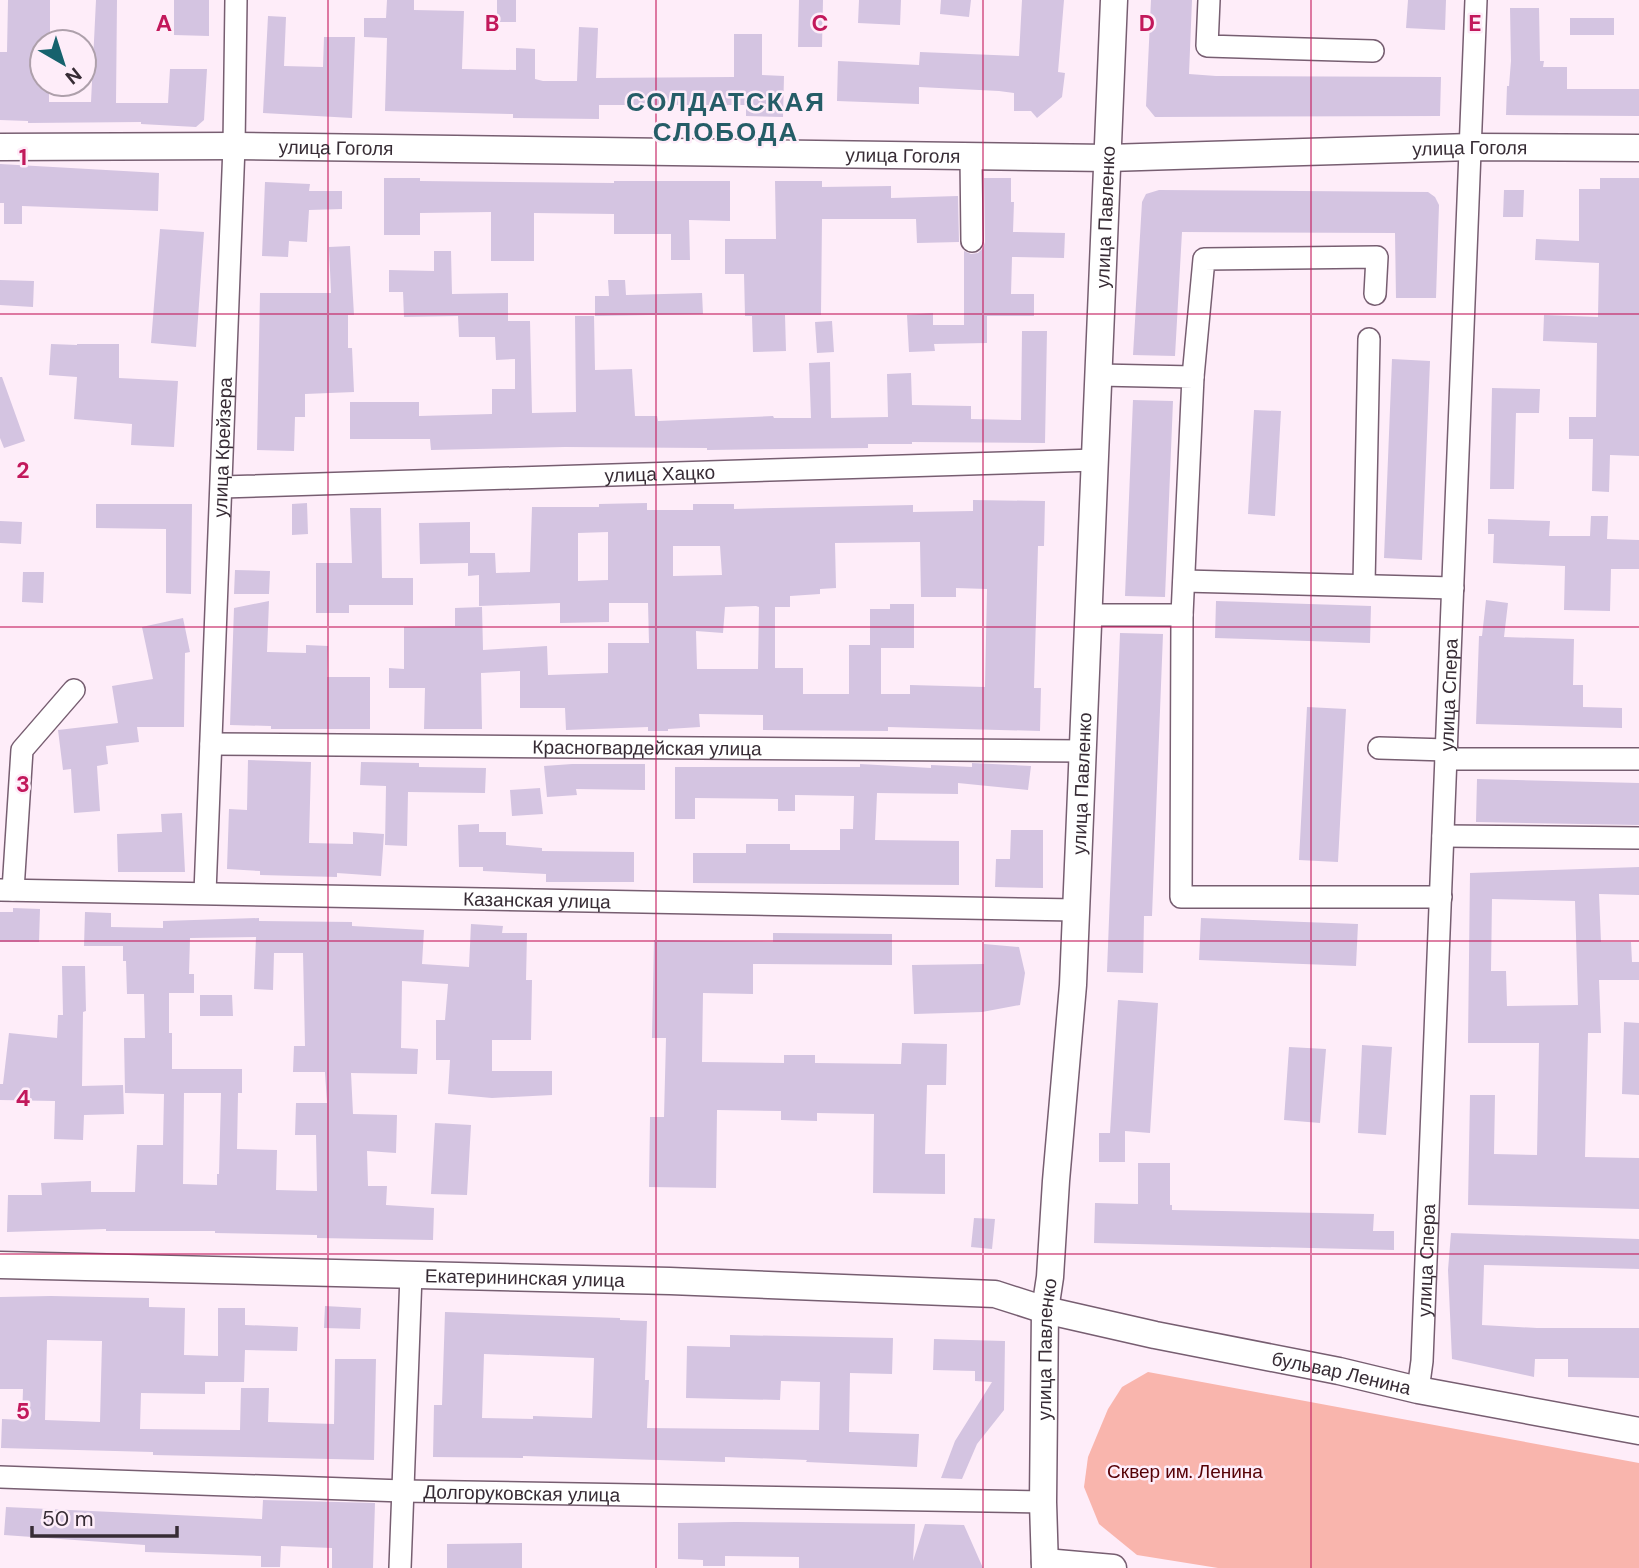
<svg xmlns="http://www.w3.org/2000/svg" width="1639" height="1568" font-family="'DM Sans',sans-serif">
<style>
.green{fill:#f9b5ad}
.building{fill:#d4c4e1;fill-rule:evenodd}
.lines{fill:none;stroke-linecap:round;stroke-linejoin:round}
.minor-casing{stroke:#775e71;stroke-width:24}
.major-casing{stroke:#775e71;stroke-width:29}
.minor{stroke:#fff;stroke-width:21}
.major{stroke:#fff;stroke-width:26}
.grid{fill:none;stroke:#c2185b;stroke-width:2;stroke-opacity:0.55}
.labels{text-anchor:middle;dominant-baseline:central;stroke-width:5;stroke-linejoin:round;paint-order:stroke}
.street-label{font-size:19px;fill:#372c35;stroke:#feedf9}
.park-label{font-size:19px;fill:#560006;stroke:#feedf9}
.district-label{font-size:26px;font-weight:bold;letter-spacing:2px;fill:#255d67;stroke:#feedf9}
.grid-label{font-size:23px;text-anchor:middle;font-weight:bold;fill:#c2185b;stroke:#feedf9;stroke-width:5;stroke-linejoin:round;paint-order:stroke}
</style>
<rect width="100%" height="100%" fill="#feedf9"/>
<path class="green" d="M1148,1372L1639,1463V1568H1218L1137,1555L1099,1524L1084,1487L1088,1457L1108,1409L1122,1387Z"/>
<path class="building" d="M8,0H50V42H42V84H49V102H91L96,0H117L116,103H168L170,69H207L204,120L196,127L141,124V122L28,123V121L0,120V52H7Z
M174,0H209V36L174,35Z
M387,0H414V10L464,11L462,69L516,70V48L535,49V79L543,81H577L579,27L598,28L596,78L734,77V34H762V75L784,76L783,117L746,116V105H599V119L513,118V114L385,111L387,38L364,37V18H386Z
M497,0H516V22H497Z
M799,0H823L822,47H798Z
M859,0H901L900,25L858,23Z
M941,0H971L969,17L940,14Z
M1022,0H1064L1058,72L1065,73L1062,97L1037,118L1031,111H1014V93L999,91L919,87V104L837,101L838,61L919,65L920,52L1019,56Z
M1151,0H1192L1189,74L1216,76L1441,77L1440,116L1155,117L1146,106Z
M1408,0H1446L1445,30L1406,28Z
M1510,8H1539L1540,61H1544L1543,67H1567V89H1639V116L1506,115L1507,86H1509L1511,61Z
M268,16L286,17L284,66L323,67L324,37H355L352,118L263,113Z
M1570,18H1614V35H1570Z
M0,164L159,173L158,211L22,206V224H4V203H0Z
M384,178H420V181L614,183V181H730V221L689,220L690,260H671V234H614V214L534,213V261H491V212L420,213V235H384Z
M984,178H1011V202H1014L1013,232L1065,233L1064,258L1012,257L1011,294H1034V316H987V343L934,344L935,351L909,352L907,315L933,313V325H964V251L971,254L978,253L983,248L985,242Z
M1600,178H1639V456L1610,455L1609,492L1592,491L1593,439H1569V417H1596L1597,343L1543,341L1544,315L1598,317L1599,263L1535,260L1536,239L1579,241V189H1600Z
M775,181H822V187L891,186V198L958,196L959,242L917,243L916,219H822L821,315H785L786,351L753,352L752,316H745L744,274H725V239H776Z
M265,182L310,184L309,191H342V209L309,210L307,242L289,241L288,257L262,256Z
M1159,190L1428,192L1435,197L1439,205L1436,298H1396L1395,233L1182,232L1175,356L1133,355L1142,202L1146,194Z
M1504,190H1524L1523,217H1503Z
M160,229L204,232L196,347L151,343Z
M350,246L354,315H348V348H352L354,392L305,394V417H295L294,451L257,450L260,293H331L329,247Z
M434,251H451L452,294L508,293V321H530L532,413L576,412L575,316H594L595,370L632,369L635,416H657L658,421L773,416L774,418H811L809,363L830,362L831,418L888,417L887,374L911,373L912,405L971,406V419L1021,420L1022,331H1047L1045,443L912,442V444H868V448L707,450V448L565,447L431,450L430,439H350V402H419V416L492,414V389H515V359L496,360L495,337H459L458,316L404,317L403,292H389V270L434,271Z
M0,280L34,281L33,307L0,305Z
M608,280H625L626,295L702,293L703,314L595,316V296H609Z
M832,321L834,352L817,353L815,322Z
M51,344L77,345V344H119V378L178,381L174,447L131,445L132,424L74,419L77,377L49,375Z
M1392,359L1430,361L1422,560L1384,558Z
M0,377H2L25,441L4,448L0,438Z
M1492,388L1540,389L1539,413H1516L1514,489H1490Z
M1133,400L1173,401L1165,597L1125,596Z
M1254,410L1281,411L1275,516L1248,514Z
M973,500L1045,501L1044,546H1038L1034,688H1041L1040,731L888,727V731L763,730V715L699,714L700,727L668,729V731H648V727L566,730L565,708H520V671L481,673L482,729H424L425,688H389V668L404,669V627L455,626V608L482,607L483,650L547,646L548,675L608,673V643H649L648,603H609V622L560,623V603L479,606V575L468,576V563L420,564L419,523L470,522V553H495L496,573L530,572L532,507H599V504L647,503V510H693V504H734V509L913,505V512L973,511ZM608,532V580L578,581V533ZM920,542L921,597H956V588L987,589L985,687L910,685V694H881V648H914V604H890V609H870V645H849V694H803V668H775V607H790V596L820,594V589L836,588L835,543ZM673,546H720L722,575L673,576ZM756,606L759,607L758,669H697L696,631L723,633L725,607Z
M307,503L308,534L292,535V504Z
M96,504H192L191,594L166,593V529L96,528Z
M350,508H381L382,578H413V605H349V613H316V563H352Z
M1591,516H1608L1607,539L1639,540V569H1611L1610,611L1564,610L1565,566L1493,563L1494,534H1488V519L1550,521L1549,536H1590Z
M0,521L22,522L21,544L0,543Z
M235,570L270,571L269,594H234Z
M23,572H44L43,603L22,602Z
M1486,600L1508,603L1504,637L1574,639L1573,685H1583V707L1622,708V728L1476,724L1479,636H1482Z
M269,601L267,652L306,653V645L328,646L327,677H370V729H271V726L230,725L234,608Z
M1216,601L1371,606L1370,643L1215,638Z
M183,618L190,652L185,653L184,727H137L139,742L106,746L108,764L97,766L100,811L74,813L71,769L63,770L58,730L118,723L112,686L153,679L142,627Z
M1120,633L1163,634L1152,916H1144L1143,973L1107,972Z
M1307,707L1346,709L1338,862L1299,860Z
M248,760L311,762L309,843L353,844V832L384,834L381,876L337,873V877L260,875V871L227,869L229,809L247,810Z
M361,762L419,763V767L486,768L485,793L408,792L407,846L385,845L386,786L360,785Z
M972,763L1031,766L1028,790L958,783V794L877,793L875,840L959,841V885L693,883V853H746V844H790V850H840V829H853L854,796L795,795V811H778V799L695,798V819H675V767H860V764L931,768V765L972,767Z
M572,764H645V790L576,789L577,795L547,797L544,766Z
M1477,779L1639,783V825L1476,822Z
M540,788L543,814L512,816L510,790Z
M182,813L185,872H118L117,834L162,832L161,814Z
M479,824V832H506V845L542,848V851L634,852V882H546V874L483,871V867H459L458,825Z
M1011,830H1043V888L995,887L996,859H1010Z
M1639,867V895L1599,894L1601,942H1631L1632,962H1639V980H1599L1601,1033H1588L1585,1157L1639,1158V1209L1468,1205L1470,1095H1495L1494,1154L1537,1155L1539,1043H1468L1470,873ZM1492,899L1575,901L1578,1005L1507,1006L1506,971H1491Z
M13,908L40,909L39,942H0V912H13Z
M85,912L111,913V927L163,928V921L259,918V921L352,922V926L424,930L422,964L469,967L471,924L503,926L502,933H527L526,980H532L531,1040H492V1071H552V1095L492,1098L448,1094L450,1060H436V1020H445L448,984L402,981L401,1048L418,1049L417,1074L351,1073L353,1114L397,1115L396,1153L367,1151L368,1186H387L386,1205L434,1208L433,1240L317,1238V1235L215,1233V1231H106V1229L7,1232L8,1195H42L41,1183L91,1181V1192H135L137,1145H163L164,1094L125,1093L124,1038H145L144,994H127L126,961H123V946H84ZM256,937L254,989L273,990L274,953H303L305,1046H294L293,1072H325L327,1103H296L295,1135H316L317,1191L276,1190L277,1150L237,1149L238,1093H242V1069H172V1033H169V993H194V974H189L190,938ZM184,1093H221L219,1174H217V1185L183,1184Z
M1201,918L1358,924L1356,966L1199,960Z
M773,933L892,934V965L753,964V994L703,993L702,1062L784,1063V1055H815V1063L901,1064L902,1043L947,1044L946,1085H927L925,1154H945V1194L873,1193L874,1114L817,1113V1121L781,1120V1111L717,1110L716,1188L649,1187L650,1117H664L666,1038H652L654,940L773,942Z
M984,944L1019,947L1025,973L1020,1005L982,1012L914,1014L912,965L984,964Z
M62,966H85L86,1011L83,1012L82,1086L123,1085L124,1114L84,1115L83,1140L54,1139L55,1101L0,1100V1084H3L9,1033L57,1038L58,1015H63Z
M200,995H232L233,1016H200Z
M1118,1000L1158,1003L1150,1133L1125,1131V1162H1099V1133H1110Z
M1624,1022L1639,1023V1095L1622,1094Z
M1362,1045L1392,1047L1386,1135L1358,1133Z
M1289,1047L1326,1049L1320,1123L1284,1120Z
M435,1123L471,1125L467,1195L431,1194Z
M1138,1163H1170V1205H1172V1210L1374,1214L1373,1231H1394V1250L1094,1243L1095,1203L1138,1204Z
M974,1218L995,1219L992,1249L971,1247Z
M1451,1233L1639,1239V1269L1484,1265L1482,1325L1537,1328H1639V1378L1568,1377V1359H1535L1534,1377L1452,1359L1448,1270Z
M51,1296L149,1298V1307L185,1308L184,1355L218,1356V1308H245V1325L298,1327L297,1351L245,1350L244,1382H205V1394L141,1393L140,1429L240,1430L241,1388H269L268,1422L334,1424L335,1359H376L374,1460L153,1455V1452L1,1448L2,1419L22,1420L23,1389H0V1297ZM47,1340L102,1341L100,1422L45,1420Z
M325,1306L361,1308L360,1329L324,1328Z
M445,1312L620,1318V1320L647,1321L645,1380H649L647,1428L819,1430L820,1382L781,1381L780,1400L686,1398L687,1346L730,1347V1335L893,1338L892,1374L850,1373L849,1432L919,1434L917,1467L806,1462L807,1460L725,1457V1462L523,1456V1458L433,1457L434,1405H442ZM484,1354L594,1358L592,1418L533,1416V1419L482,1418Z
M934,1339L1005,1341L1004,1410L977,1444L962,1479L941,1478L955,1441L992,1382L975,1381V1371L933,1370Z
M263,1500L375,1503L373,1568H332V1548L281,1546L280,1567H261V1556L145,1552V1545L4,1535L6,1507L262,1519Z
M735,1522L915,1524L913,1561L925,1524L964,1525L983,1568H799V1557L725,1556V1566H703V1560L678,1559V1523Z
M522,1543V1568H447V1544Z"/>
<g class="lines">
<defs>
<g id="minor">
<path d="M1209,0L1207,46L1373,51"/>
<path d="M971,156L972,241"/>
<path d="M1099,375L1193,377L1182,615L1181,897H1441"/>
<path d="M1193,377L1204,259L1377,257L1375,294"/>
<path id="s1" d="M222,487L1095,460"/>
<path d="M1184,581L1453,588"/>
<path d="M1364,584L1369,339"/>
<path d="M1089,615H1182"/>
<path id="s2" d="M211,744L1083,751"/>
<path d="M1379,748L1447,750"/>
<path d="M1446,759H1639"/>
<path d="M1443,836L1639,838"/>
<path id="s3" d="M0,890L1076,910"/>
<path d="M13,890L22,750L74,690"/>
<path id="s4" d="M205,893L234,146L236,0"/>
<path id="s5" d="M1418,1390L1422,1361L1476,0"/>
<path id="s6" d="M0,1477L403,1491L1043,1502"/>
<path d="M400,1568L411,1275"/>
</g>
<g id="major">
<path id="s7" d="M0,147L234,146L1108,158L1471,147L1639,148"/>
<path id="s8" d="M0,1265L670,1281L995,1294L1045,1310L1155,1335L1339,1371L1418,1390L1639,1431"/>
<path d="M1045,1562L1113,1568"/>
<path id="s9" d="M1045,1568L1043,1502L1045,1310L1050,1277L1056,1181L1073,985L1114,0"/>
</g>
</defs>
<use href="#minor" class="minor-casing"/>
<use href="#major" class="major-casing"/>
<use href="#minor" class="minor"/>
<use href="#major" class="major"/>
</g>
<path class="grid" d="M328,0V1568M656,0V1568M983,0V1568M1311,0V1568M0,314H1639M0,627H1639M0,941H1639M0,1254H1639"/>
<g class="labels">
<g class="street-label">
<text stroke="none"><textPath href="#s7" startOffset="336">улица Гоголя</textPath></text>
<text stroke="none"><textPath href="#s7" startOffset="1470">улица Гоголя</textPath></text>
<text stroke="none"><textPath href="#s7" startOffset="903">улица Гоголя</textPath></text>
<text stroke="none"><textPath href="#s9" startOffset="1353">улица Павленко</textPath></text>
<text stroke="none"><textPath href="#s4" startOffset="446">улица Крейзера</textPath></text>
<text stroke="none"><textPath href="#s1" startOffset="438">улица Хацко</textPath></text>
<text stroke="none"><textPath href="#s5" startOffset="696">улица Спера</textPath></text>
<text stroke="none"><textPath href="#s2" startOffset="436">Красногвардейская улица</textPath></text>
<text stroke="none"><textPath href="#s9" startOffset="786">улица Павленко</textPath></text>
<text stroke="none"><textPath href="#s3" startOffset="537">Казанская улица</textPath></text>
<text stroke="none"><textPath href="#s5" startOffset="130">улица Спера</textPath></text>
<text stroke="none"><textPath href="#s8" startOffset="525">Екатерининская улица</textPath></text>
<text stroke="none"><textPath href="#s9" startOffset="219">улица Павленко</textPath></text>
<text stroke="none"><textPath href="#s8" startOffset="1351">бульвар Ленина</textPath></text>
<text stroke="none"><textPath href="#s6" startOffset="522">Долгоруковская улица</textPath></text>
</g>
<g class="park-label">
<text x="1185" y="1471">Сквер им. Ленина</text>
</g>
<g class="district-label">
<text x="726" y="102">СОЛДАТСКАЯ<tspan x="726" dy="30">СЛОБОДА</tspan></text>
</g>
</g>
<g class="grid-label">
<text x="164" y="31">A</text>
<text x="492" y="31">B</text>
<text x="820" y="31">C</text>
<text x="1147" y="31">D</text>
<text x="1475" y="31">E</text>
<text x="23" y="165">1</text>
<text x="23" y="478">2</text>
<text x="23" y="792">3</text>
<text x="23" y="1106">4</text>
<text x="23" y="1419">5</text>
</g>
<g transform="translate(63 63) rotate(141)"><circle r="33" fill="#feedf9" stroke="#aea0ab" stroke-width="2"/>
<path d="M0-5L12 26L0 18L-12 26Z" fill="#16626d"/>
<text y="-10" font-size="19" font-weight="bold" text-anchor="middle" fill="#372c35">N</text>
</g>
<path d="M32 1526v10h145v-10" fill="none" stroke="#372c35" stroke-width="3.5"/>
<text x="42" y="1526" font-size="21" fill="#372c35" stroke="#feedf9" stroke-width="5" paint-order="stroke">50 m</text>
</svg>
